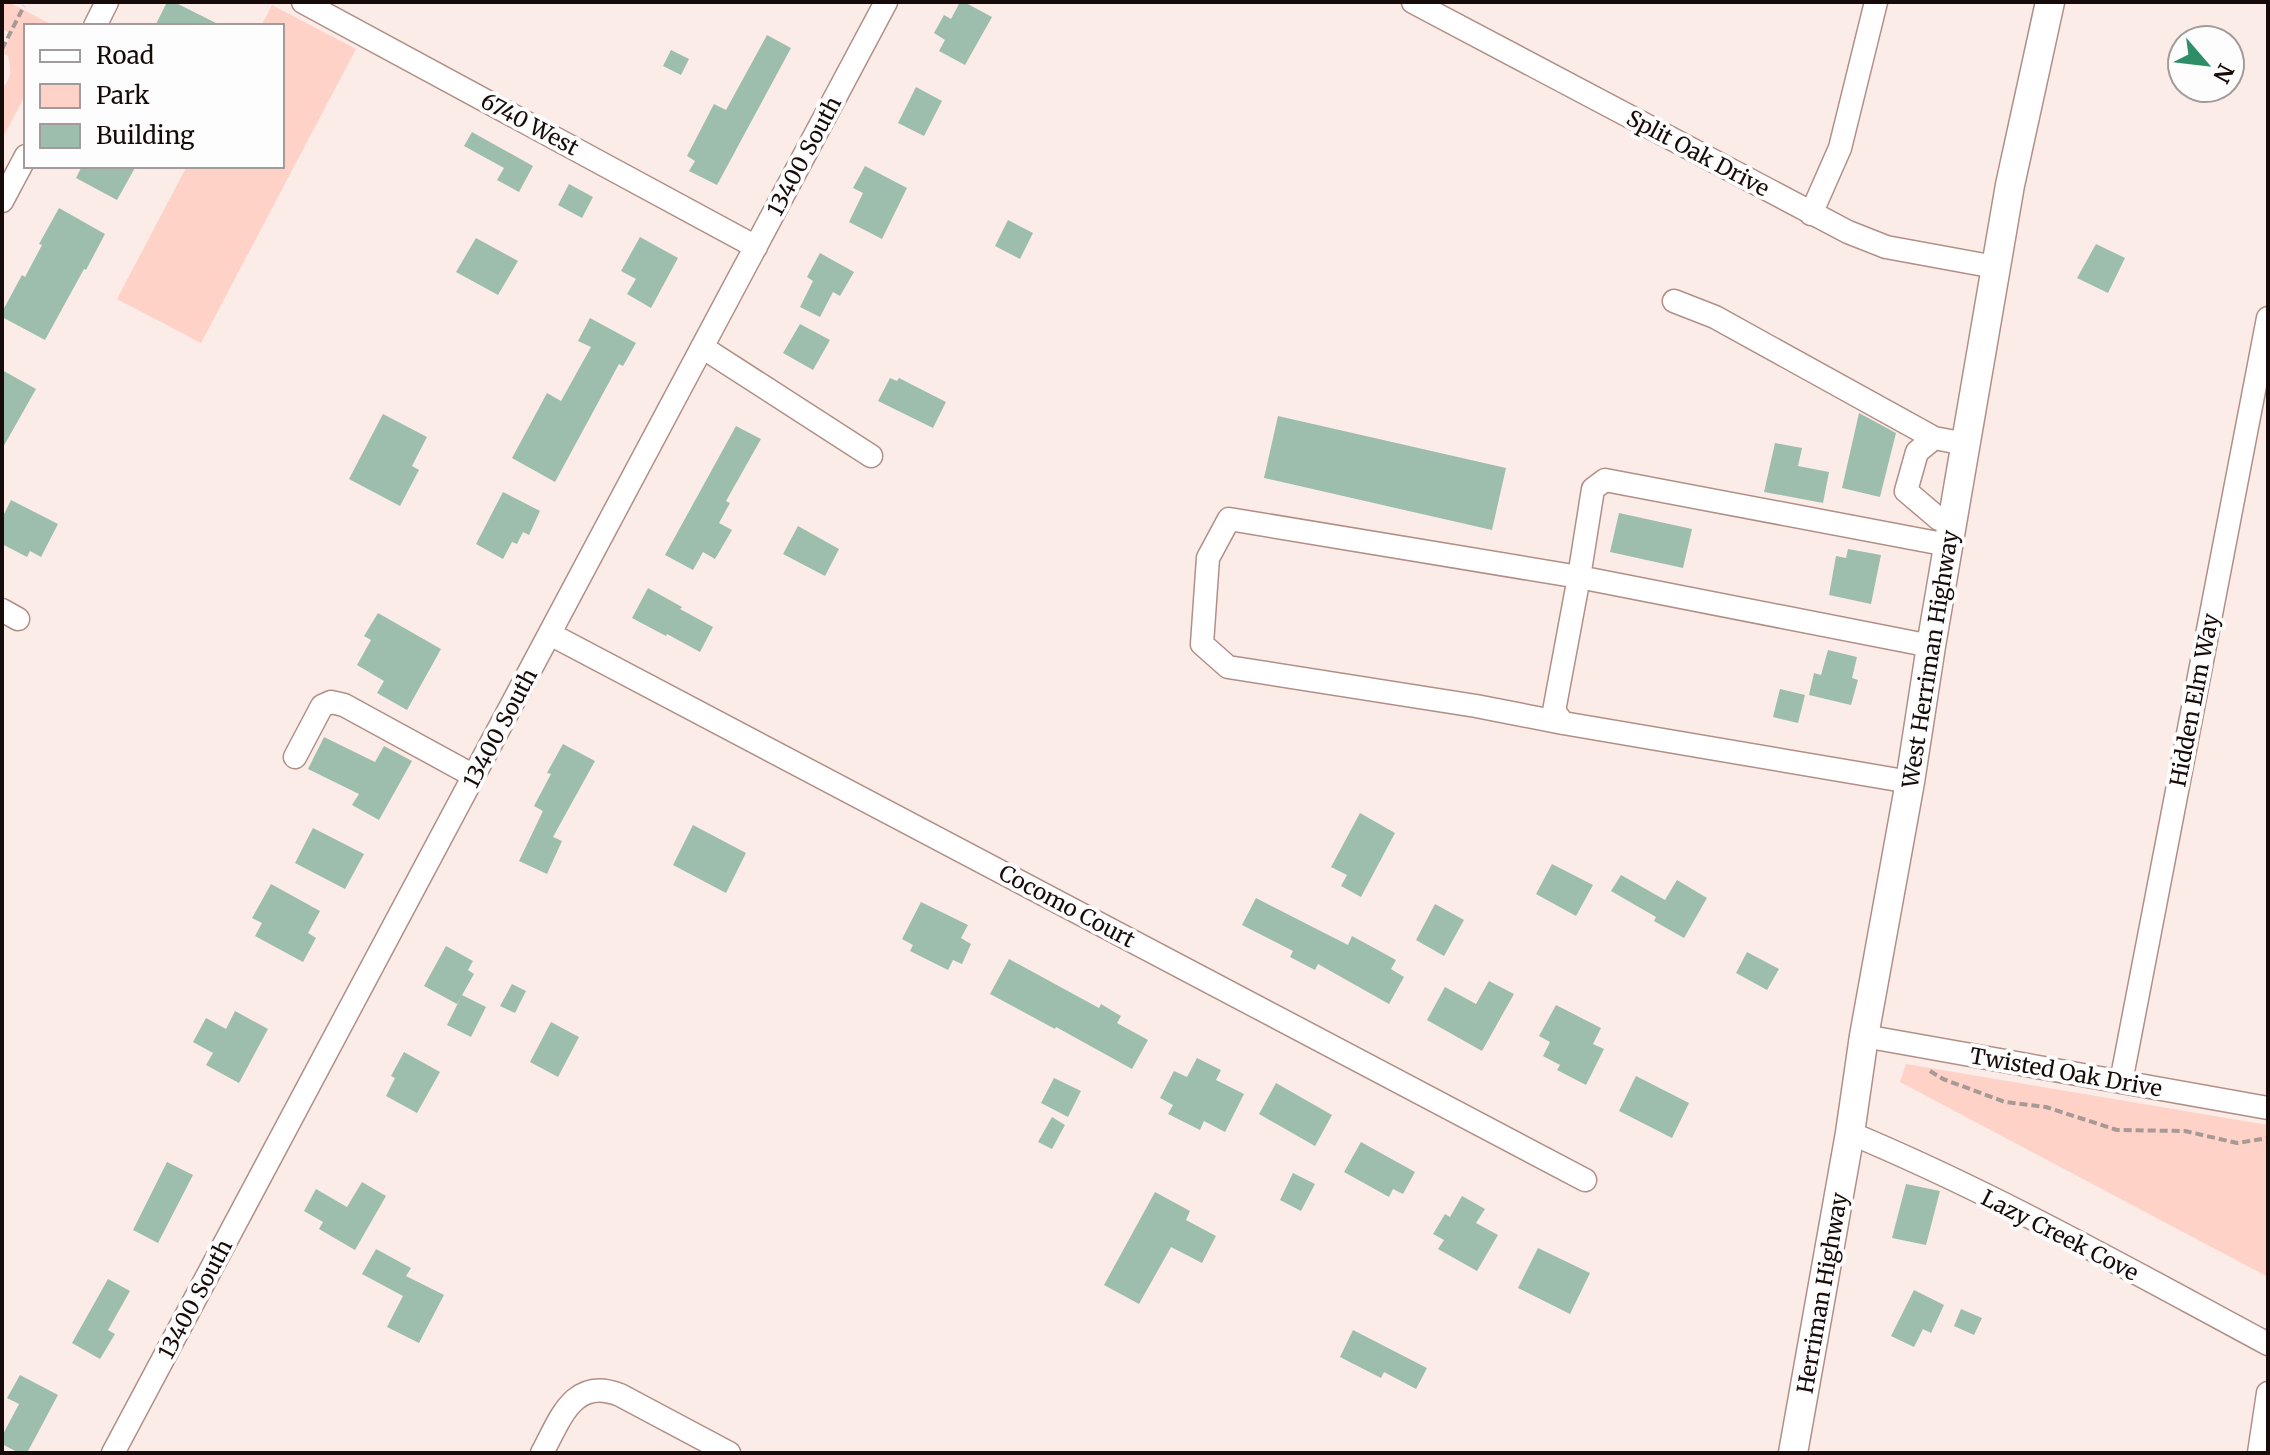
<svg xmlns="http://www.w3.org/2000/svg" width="2270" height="1455" font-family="Merriweather,serif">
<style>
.green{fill:#fed2c7}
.building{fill:#9dbead}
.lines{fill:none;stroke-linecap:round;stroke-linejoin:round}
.minor-casing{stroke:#b18f87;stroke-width:25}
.major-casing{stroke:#b18f87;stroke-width:31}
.path{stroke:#a79995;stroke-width:4;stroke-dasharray:8 4;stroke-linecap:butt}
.minor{stroke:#fff;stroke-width:22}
.major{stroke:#fff;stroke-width:28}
.labels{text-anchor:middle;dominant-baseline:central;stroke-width:8;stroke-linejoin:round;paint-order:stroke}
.street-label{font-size:22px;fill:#160b08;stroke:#fdfdfd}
</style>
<rect width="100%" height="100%" fill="#fbece8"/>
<path class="green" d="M2,2H9L54,26H26V94L2,139V88C12,79 11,68 8,56L2,53L11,34L2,29Z
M272,5L356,49L201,343L117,299L187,166H282V26H261Z
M1906,1064L2268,1125V1277L1900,1082Z"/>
<path class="building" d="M167,2H174L222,26H155Z
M960,2H964L992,17L965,65L939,51L945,40L934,33L944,15L951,19Z
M767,35L791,48L717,185L689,171L695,161L687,156L714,104L726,110Z
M671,50L689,59L681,75L663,66Z
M916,87L942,101L924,136L898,123Z
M472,132L533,166L519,192L497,180L504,168L464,146Z
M82,166H136L117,200L76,178Z
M865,166L907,188L882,239L849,222L863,193L853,188Z
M569,184L593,197L582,218L558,205Z
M59,208L105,234L86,270L84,269L45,340L2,317V312L22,275L25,277L42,245L39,244Z
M1008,220L1033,233L1020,259L995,246Z
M640,237L678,258L651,308L627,294L636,279L621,271Z
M476,238L518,261L498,295L456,272Z
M2096,244L2125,258L2108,293L2077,278Z
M820,253L854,272L840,296L833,292L820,317L800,307L813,281L807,277Z
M590,318L636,343L623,366L619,364L555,482L512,458L547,393L561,401L591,347L578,341Z
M800,324L830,340L813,370L783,353Z
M2,370L36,389L2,449Z
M890,378L897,381L899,378L946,402L933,428L878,401Z
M1859,413L1896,433L1880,497L1842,488Z
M383,414L427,437L412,466L419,470L400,506L349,479Z
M1278,416L1506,468L1492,530L1264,478Z
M736,426L761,439L726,501L730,503L719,523L732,530L715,559L703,552L693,570L665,555Z
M1775,443L1802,448L1798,466L1829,472L1823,503L1764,492Z
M503,492L540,511L529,535L523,532L517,544L512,542L503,559L476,544Z
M11,500L58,524L41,557L30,551L27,557L2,544V518Z
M1619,513L1692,529L1683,568L1610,552Z
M798,526L839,549L825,576L783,554Z
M1848,549L1881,555L1871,604L1829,595L1836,556L1846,558Z
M648,588L682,607L680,609L713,627L700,652L667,634L666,636L632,618Z
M378,613L441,649L407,710L377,693L384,681L357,665L371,640L364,636Z
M1828,650L1857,657L1852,678L1858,680L1851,705L1809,695L1814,673L1821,675Z
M1780,689L1805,695L1798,723L1773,717Z
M324,737L375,762L384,746L412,761L379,820L352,805L359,794L308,769Z
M563,744L595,761L553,837L562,841L547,874L519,861L543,811L534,806L551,774L547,773Z
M1360,813L1395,833L1361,897L1341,886L1347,875L1331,867Z
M693,825L746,853L726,893L673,865Z
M313,828L364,854L345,889L295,863Z
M1552,864L1593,885L1576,916L1536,894Z
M1621,875L1665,900L1677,880L1707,898L1684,938L1654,921L1656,917L1611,891Z
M271,884L320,911L308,933L316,938L303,962L255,936L262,923L252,918Z
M1256,898L1348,945L1352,936L1396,960L1391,969L1404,977L1389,1004L1318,964L1315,970L1290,957L1293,951L1242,925Z
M921,902L968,925L961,938L971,944L962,964L953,960L948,970L910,951L913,945L902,939Z
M1435,904L1464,920L1444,956L1416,940Z
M446,946L473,961L468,970L474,974L457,1004L424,986Z
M1747,952L1779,969L1767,990L1736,973Z
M1009,959L1099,1008L1101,1004L1121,1016L1117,1023L1148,1040L1132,1069L1056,1027L1055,1029L990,994Z
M1489,981L1514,994L1482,1051L1427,1020L1445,987L1476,1004Z
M512,984L526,991L515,1013L500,1006Z
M462,995L486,1007L471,1037L447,1025Z
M1556,1005L1601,1028L1593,1044L1604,1049L1586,1085L1557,1070L1560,1065L1543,1056L1550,1042L1539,1036Z
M235,1011L268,1029L239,1083L206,1065L213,1053L193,1042L206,1018L226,1029Z
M551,1022L579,1037L558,1077L530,1062Z
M404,1052L440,1072L417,1113L386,1096L395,1078L391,1076Z
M1197,1058L1221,1070L1216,1080L1244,1094L1225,1132L1204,1121L1200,1130L1168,1114L1173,1105L1160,1098L1174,1071L1187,1077Z
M1636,1076L1689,1103L1672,1138L1619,1111Z
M1054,1078L1081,1091L1068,1117L1041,1103Z
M1276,1083L1332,1115L1315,1146L1259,1114Z
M1052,1117L1065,1125L1052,1149L1038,1142Z
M1361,1142L1415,1172L1403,1194L1393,1189L1389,1197L1344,1172Z
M167,1162L193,1175L158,1243L133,1230Z
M1293,1173L1315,1184L1301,1211L1280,1200Z
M362,1182L386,1196L355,1250L319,1229L323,1222L304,1211L316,1189L347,1207Z
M1906,1184L1940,1191L1926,1245L1892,1238Z
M1155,1192L1190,1211L1186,1220L1216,1236L1202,1263L1171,1247L1139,1304L1104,1285Z
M1462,1196L1485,1209L1476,1223L1498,1235L1477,1271L1438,1249L1444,1240L1433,1234L1445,1214L1450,1217Z
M1538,1248L1590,1273L1570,1314L1518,1288Z
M376,1249L411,1268L406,1276L444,1295L419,1343L387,1327L403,1296L362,1274Z
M108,1279L130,1291L108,1330L115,1334L100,1359L72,1343Z
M1914,1290L1944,1305L1931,1333L1923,1329L1914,1347L1891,1336Z
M1961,1309L1982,1318L1974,1335L1954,1326Z
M1353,1330L1427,1368L1416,1389L1384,1372L1381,1378L1340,1357Z
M20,1375L58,1395L27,1453H19L2,1444V1436L19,1404L7,1398Z"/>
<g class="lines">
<defs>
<path id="minor" d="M303,2L756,247
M1413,2L1848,232L1886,247L1995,267
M95,26L107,2
M2,201L26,156
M1811,214L1840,148L1876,2
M1674,301L1715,317L1934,438L1966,444
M702,347L871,456
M1934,438L1917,452L1906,491L1939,519L1952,523
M2,610L18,619
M550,634L1585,1180
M1931,646L1579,577L1593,489L1605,480L1948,545
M1563,723L1476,706L1228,667L1202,644L1208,558L1229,519L1579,577L1554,711L1563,723L1910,782
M295,757L322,706L331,702L344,705L474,776
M1864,1036L2268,1108
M2121,1082L2268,318
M1850,1133C1994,1193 2130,1270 2268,1344
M113,1453L886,2
M542,1453C560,1420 573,1376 620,1395L729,1453
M2259,1453L2268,1393"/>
<path id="major" d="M1793,1453L1850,1133L1864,1036L1910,782L1931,646L2010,185L2050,2"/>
</defs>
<use href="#minor" class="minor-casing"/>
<use href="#major" class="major-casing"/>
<path class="path" d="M2,49L24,6
M1930,1071L1943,1079L2005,1102L2046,1107L2117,1130L2185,1131L2237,1143L2268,1138"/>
<use href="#minor" class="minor"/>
<use href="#major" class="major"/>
</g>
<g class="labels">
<g class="street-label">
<text transform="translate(530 124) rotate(28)">6740 West</text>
<text transform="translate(1698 153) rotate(28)">Split Oak Drive</text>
<text transform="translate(804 156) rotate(-62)">13400 South</text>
<text transform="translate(1930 659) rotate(-81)">West Herriman Highway</text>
<text transform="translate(2194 700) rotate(-79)">Hidden Elm Way</text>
<text transform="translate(500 728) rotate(-62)">13400 South</text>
<text transform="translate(1067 906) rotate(28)">Cocomo Court</text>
<text transform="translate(2066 1072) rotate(10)">Twisted Oak Drive</text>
<text transform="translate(2060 1235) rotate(27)">Lazy Creek Cove</text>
<text transform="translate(1822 1293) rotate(-80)">Herriman Highway</text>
<text transform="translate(195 1299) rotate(-62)">13400 South</text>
</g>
</g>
<rect width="2270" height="1455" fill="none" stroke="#160b08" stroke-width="8"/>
<rect x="24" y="24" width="260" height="144" fill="#fdfdfd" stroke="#a19c9b" stroke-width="2"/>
<rect x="40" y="50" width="40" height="12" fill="#ffffff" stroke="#a19c9b" stroke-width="2"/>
<text x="96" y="64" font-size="24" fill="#160b08">Road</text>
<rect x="40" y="84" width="40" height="24" fill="#fed2c7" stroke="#a19c9b" stroke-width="2"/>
<text x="96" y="104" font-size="24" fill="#160b08">Park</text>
<rect x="40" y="124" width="40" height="24" fill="#9dbead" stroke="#a19c9b" stroke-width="2"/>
<text x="96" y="144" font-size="24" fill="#160b08">Building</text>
<g transform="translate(2206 64) rotate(118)"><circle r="38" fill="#fdfdfd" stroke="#a19c9b" stroke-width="2"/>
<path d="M0-6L14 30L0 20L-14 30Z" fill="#2e8e68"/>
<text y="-12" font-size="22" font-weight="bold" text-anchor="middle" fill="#160b08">N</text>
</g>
</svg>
